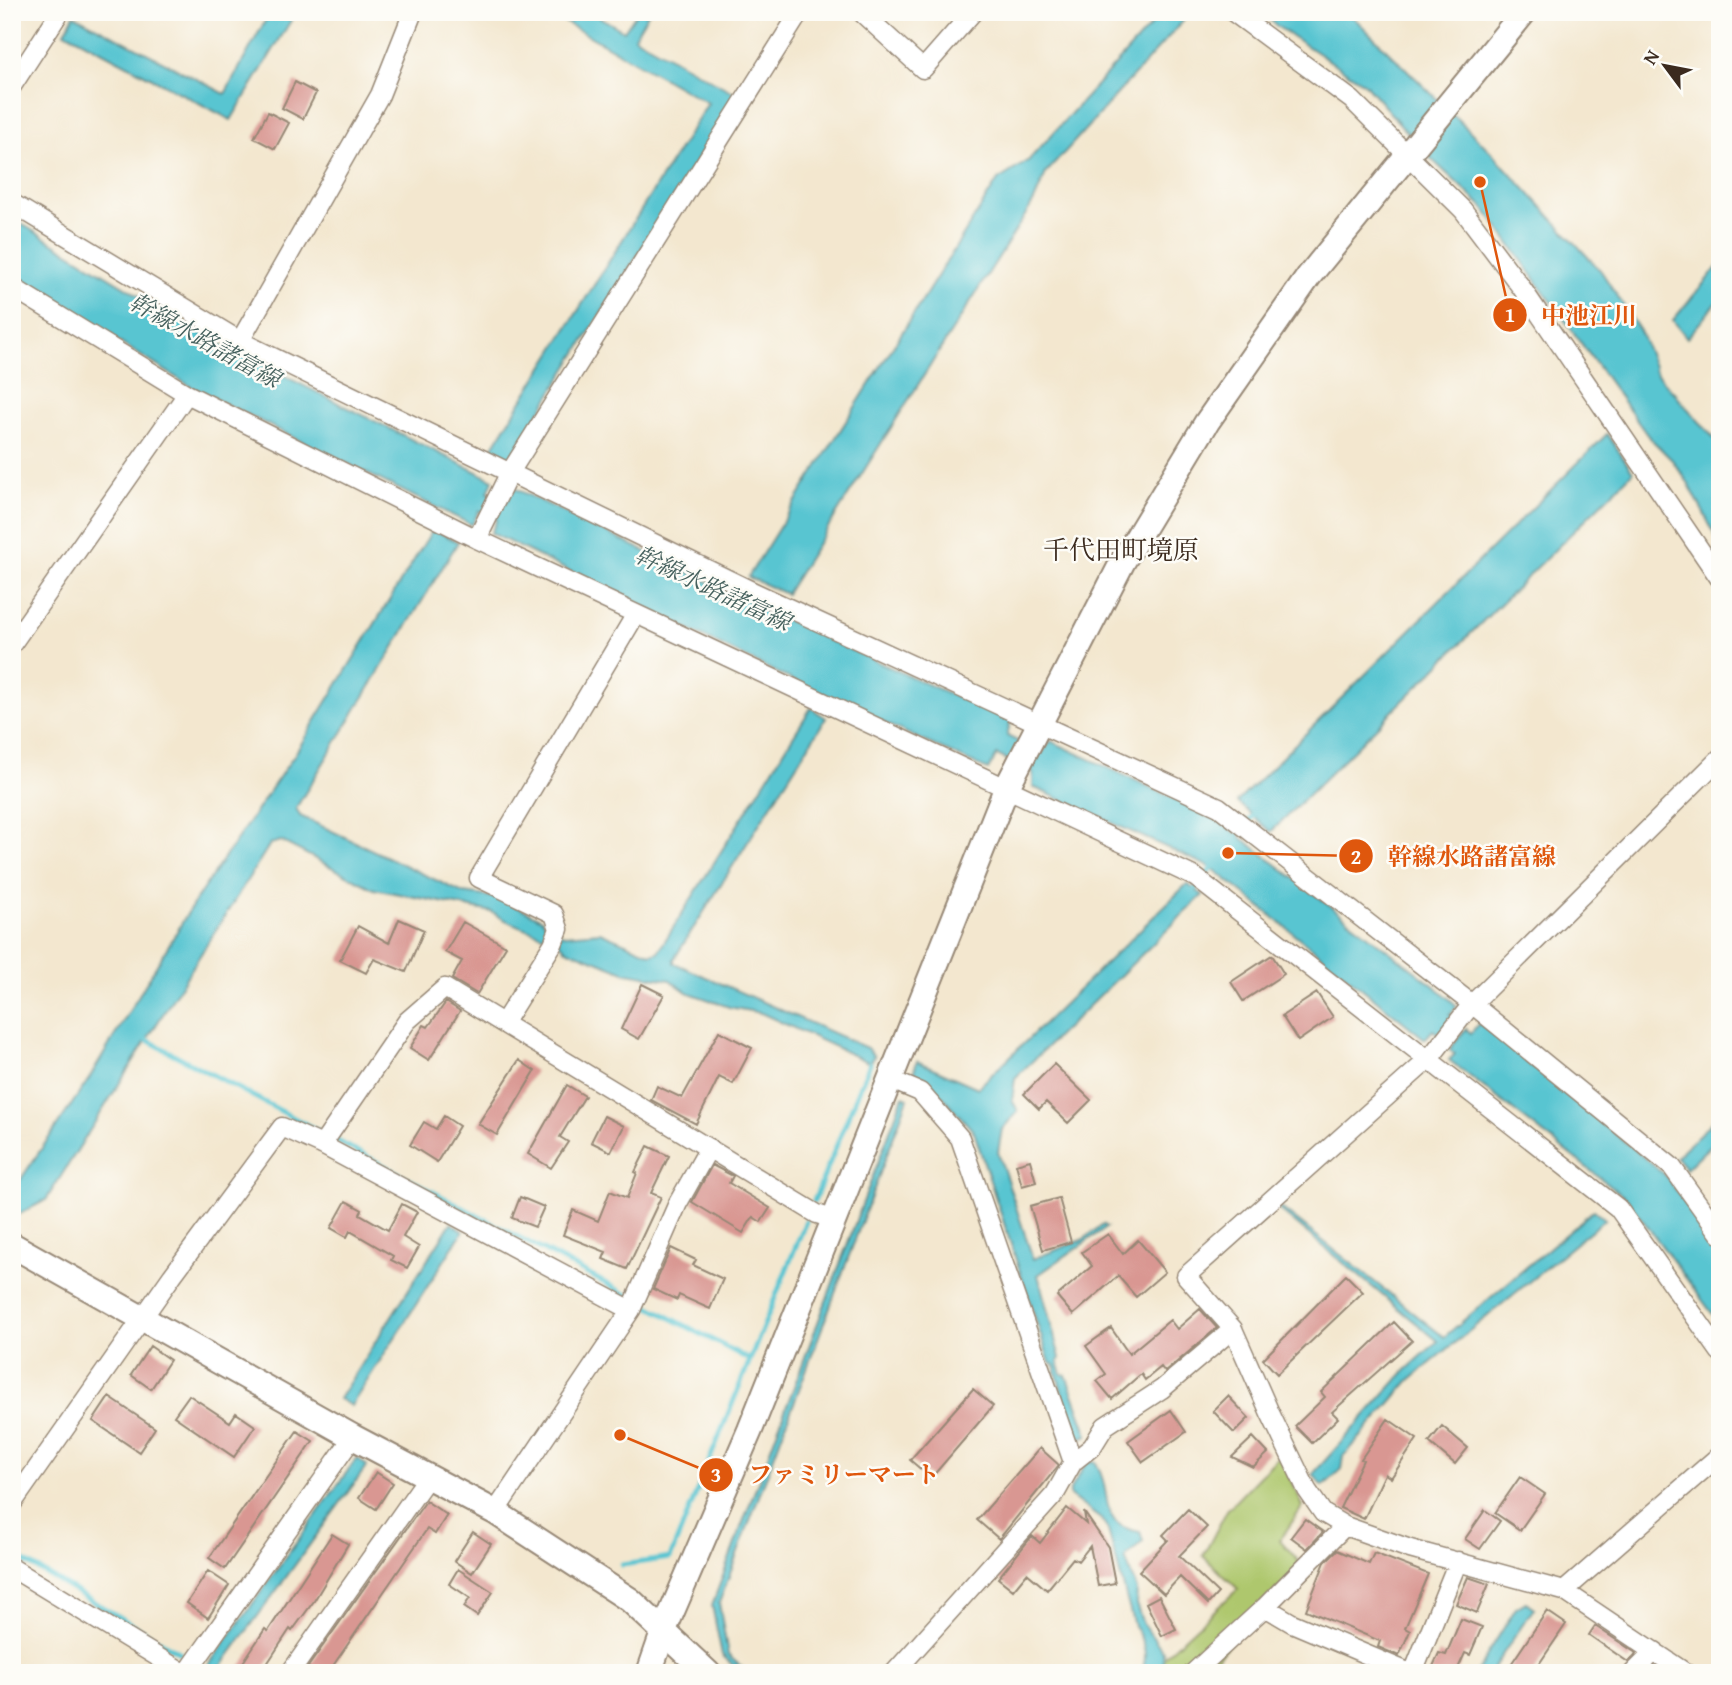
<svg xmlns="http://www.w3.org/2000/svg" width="1732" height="1685" font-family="'Gentium Book Plus','Noto Serif JP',serif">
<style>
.green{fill:#aec76d;stroke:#747846;stroke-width:2}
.water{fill:#58c5d1;stroke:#4a7878;stroke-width:2}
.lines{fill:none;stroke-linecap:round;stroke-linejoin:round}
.stream{stroke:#58c5d1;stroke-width:5}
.building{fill:#d99792}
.street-casing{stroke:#978876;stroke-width:21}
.secondary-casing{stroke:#978876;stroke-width:28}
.street{stroke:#fff;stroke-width:18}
.secondary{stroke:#fff;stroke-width:24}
.labels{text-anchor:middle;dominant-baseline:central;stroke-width:5;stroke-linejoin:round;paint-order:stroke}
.water-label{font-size:24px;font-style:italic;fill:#45605d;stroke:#fdfcf7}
.quarter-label{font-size:26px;fill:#3b2a1e;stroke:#fdfcf7}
.leader{fill:none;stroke:#df570d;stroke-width:2.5}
.callout-dot{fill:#df570d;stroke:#fdfcf7;stroke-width:2.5}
.mark-label{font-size:21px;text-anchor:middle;font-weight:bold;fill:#fff}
.callout-label{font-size:24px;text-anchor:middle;font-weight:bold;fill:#df570d;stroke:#fdfcf7;stroke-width:5;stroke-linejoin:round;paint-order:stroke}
</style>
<rect width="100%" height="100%" fill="#fdfcf7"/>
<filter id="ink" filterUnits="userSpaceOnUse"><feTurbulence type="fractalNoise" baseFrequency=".0143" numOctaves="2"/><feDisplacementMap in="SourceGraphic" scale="14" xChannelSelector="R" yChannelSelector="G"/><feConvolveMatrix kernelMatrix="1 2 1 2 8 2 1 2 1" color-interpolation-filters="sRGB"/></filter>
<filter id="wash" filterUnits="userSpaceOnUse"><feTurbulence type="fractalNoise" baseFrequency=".00686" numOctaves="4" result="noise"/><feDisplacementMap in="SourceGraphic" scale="28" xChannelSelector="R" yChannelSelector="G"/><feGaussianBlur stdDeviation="1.57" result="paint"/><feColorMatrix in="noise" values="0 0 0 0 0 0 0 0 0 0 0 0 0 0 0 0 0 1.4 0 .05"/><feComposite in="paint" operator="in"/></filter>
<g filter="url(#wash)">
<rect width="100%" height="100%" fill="#f3e7cf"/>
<path class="green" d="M1279,1456L1303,1506L1280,1540L1301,1564L1203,1673H1161L1158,1662L1238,1589L1203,1556L1227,1510Z"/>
<path class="water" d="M270,12H296L231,120L65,32L74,15L225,94Z
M547,12H590L624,31L637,12H649L634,37L738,95L509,461L491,450L708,103Z
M1163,12H1191L1046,173L1034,201L786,594L748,577L998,180L1028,161Z
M1261,12H1348L1491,152L1601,271L1640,331L1657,374L1720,445V545L1689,484L1672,460L1648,436L1484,208L1427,155L1365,84L1278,27Z
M12,218L214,341L493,480L488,493L507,501L514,488L835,643L1011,721L1007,736L1042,753L1051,741L1216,818L1442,992L1457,1006L1450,1014L1454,1017L1438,1034L1433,1030L1425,1039L1212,868L1033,787V772L997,755L988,770L827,697L491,533L497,519L479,511L472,525L195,389L12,276Z
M1720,264V299L1687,338L1673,320Z
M1607,434L1633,472L1271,832L1237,802Z
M433,529L458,542L296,808L300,816L463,893L500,898L542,919L549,929L564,935L600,932L651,954L658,952L811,708L826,718L674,959V963L867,1048L874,1056L870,1063L761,1013L729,1007L687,992L670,980L627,973L566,949C552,933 514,929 492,912L374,889L281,841L270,844L46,1200L12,1218V1192L89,1079L195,901L295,754Z
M1187,884L1203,895L1015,1078L1012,1100L1018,1111L1002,1129L998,1152L1033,1259L1084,1239L1103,1224L1107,1227L1038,1275L1060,1358L1058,1362L1062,1374L1066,1375L1088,1435L1076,1440L1054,1365L1050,1363L974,1132L933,1085L912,1077L917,1061L978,1088Z
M1479,1023L1664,1174L1720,1250V1324L1627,1199L1449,1060L1455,1054L1449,1050L1466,1029L1471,1033Z
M903,1096L908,1098L719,1603L728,1655L748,1673H741L722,1655L712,1605Z
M1720,1114V1136L1686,1169L1676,1157Z
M1280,1207L1444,1337L1594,1210L1605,1219L1410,1380L1344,1456L1342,1469L1323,1486L1313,1474L1405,1371L1438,1341L1278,1209Z
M451,1223L463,1231L351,1406L339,1399Z
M357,1458L367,1466L220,1668L216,1673H203Z
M1095,1461C1115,1495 1095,1525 1140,1532L1143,1541L1125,1558L1137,1590L1136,1604L1143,1624L1163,1651L1164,1673H1141C1149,1656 1144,1641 1134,1626L1108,1530L1102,1520L1070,1496V1490L1087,1462Z
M1526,1602L1534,1608L1490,1673H1476L1516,1608Z"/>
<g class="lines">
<path class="stream" d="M1239,834L1253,816
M1195,889L1212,868
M147,1040L750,1360
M814,1201L870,1063
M12,1554L180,1653
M622,1565L670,1558L806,1221"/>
</g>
<g id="blocks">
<path class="building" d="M295,82L316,93L303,119L282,108Z
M268,112L289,123L275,149L254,138Z
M399,919L424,930L406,972L374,959L366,973L340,960L358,926L389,943Z
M463,922L506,946L477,994L452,979L462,961L445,952Z
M1272,955L1284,974L1243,1001L1231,982Z
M642,984L664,995L639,1039L621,1029Z
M1317,993L1333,1017L1298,1041L1282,1016Z
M446,1002L460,1011L429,1060L410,1048L424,1025L428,1027Z
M719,1031L752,1048L733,1084L719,1077L696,1124L651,1100L657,1086L682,1098Z
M519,1060L535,1071L497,1135L478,1124Z
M1054,1064L1091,1100L1068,1123L1046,1102L1039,1109L1024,1094Z
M567,1085L585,1096L560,1137L568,1142L551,1168L528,1154Z
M444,1116L459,1126L437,1162L410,1145L424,1122L436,1129Z
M604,1116L624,1126L611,1152L591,1142Z
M648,1146L669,1156L651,1193L661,1197L627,1269L603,1259L606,1252L563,1235L573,1210L598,1221L610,1191L627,1198L637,1173L635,1172Z
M1030,1160L1036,1182L1022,1186L1016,1164Z
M712,1165L733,1176L729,1183L770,1208L761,1222L753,1217L743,1233L692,1202Z
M520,1197L544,1207L535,1227L512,1218Z
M1059,1198L1071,1242L1043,1250L1030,1206Z
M346,1201L362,1210L360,1214L388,1230L402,1204L417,1212L403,1237L419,1247L407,1268L391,1260L393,1256L350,1231L347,1237L331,1228Z
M1108,1234L1123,1254L1138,1240L1165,1272L1136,1297L1118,1276L1073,1315L1057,1296L1092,1266L1082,1252Z
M671,1248L696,1260L693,1265L723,1279L710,1309L679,1295L677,1300L653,1289Z
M1346,1275L1363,1292L1277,1374L1263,1359Z
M1200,1309L1217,1328L1165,1372L1161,1367L1145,1380L1141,1374L1112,1399L1097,1381L1106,1374L1086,1346L1111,1328L1129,1354L1170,1320L1177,1329Z
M1394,1322L1412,1341L1332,1412L1338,1418L1312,1443L1295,1426L1325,1397L1321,1392Z
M150,1346L170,1360L151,1389L131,1375Z
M973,1389L993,1406L931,1478L910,1460Z
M189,1395L230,1422L236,1413L255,1426L234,1457L174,1416Z
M1228,1396L1249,1418L1234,1433L1213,1411Z
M109,1397L155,1428L139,1452L93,1421Z
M1171,1410L1186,1432L1143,1462L1128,1441Z
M1388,1419L1417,1439L1391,1478L1385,1474L1364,1519L1340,1508L1363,1460L1361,1459Z
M1442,1426L1468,1448L1455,1464L1429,1442Z
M297,1431L313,1441L225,1569L209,1558Z
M1253,1437L1268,1453L1253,1467L1232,1457Z
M1040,1448L1059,1465L999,1539L977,1520Z
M376,1472L393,1483L376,1509L359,1498Z
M1520,1477L1545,1494L1520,1530L1495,1513Z
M426,1501L447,1515L435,1534L427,1529L328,1673H318L308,1667Z
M1067,1508L1086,1524L1084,1512L1108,1547L1115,1583L1098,1586L1090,1546L1078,1561L1073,1558L1047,1590L1027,1573L1013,1590L998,1578L1032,1536L1040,1543Z
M1188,1509L1207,1527L1179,1556L1218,1593L1208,1604L1180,1577L1164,1594L1139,1571L1168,1540L1163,1535Z
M1485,1510L1500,1521L1480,1549L1465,1539Z
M1305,1519L1323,1532L1307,1549L1291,1537Z
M473,1532L491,1544L472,1573L454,1561Z
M332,1534L348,1544L314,1601L292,1631L290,1629L261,1673H236L265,1629L268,1631Z
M1337,1550L1369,1564L1374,1553L1428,1574L1405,1628L1410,1631L1399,1656L1378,1647L1380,1641L1306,1610L1325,1562Z
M458,1569L493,1592L477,1616L464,1607L470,1598L449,1584Z
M208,1571L229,1585L208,1618L187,1603Z
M1468,1577L1489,1584L1477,1613L1456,1604Z
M1159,1596L1176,1629L1162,1636L1146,1603Z
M1547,1611L1566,1624L1533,1673H1505Z
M1461,1619L1482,1627L1470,1655L1465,1653L1456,1673H1430L1439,1653L1446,1655Z
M1595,1626L1636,1653L1634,1656L1628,1662L1589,1635Z"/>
</g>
</g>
<g filter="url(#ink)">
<use href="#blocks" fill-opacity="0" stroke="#978876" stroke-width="2"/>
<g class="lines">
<defs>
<path id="street" d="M861,12L923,69L973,12
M1233,12L1352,100L1463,210L1521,287L1720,579
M12,86L60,12
M12,203L240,341L754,592L1219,807L1472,1004L1672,1167L1720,1234
M12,287L187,394L477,539L1195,877L1618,1208L1720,1352
M240,341L380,95L413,12
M477,539L509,474L800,12
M12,644L187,394
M504,1022L553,944L559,929L554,914L479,878L636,614
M889,1079L920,1092L960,1138L1073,1462
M322,1145L407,1021L445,988L817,1214L833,1219
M12,1504L172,1276L282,1127L322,1145L631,1310
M495,1512L631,1310L678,1203L709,1148
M12,1568L184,1673
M1564,1591L1720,1455
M1265,1607L1292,1623L1410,1673
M187,1673L353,1437
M290,1673L428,1477
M894,1673L1055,1494L1073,1462L1092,1447L1105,1426L1162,1389L1233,1329
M1193,1673L1265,1607L1345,1526
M1413,1673L1458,1561
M1633,1673L1655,1651
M1686,1673L1564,1591L1410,1549L1345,1526L1323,1513L1307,1490L1270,1413L1233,1329L1186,1276L1429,1059L1472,1004L1720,758"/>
<path id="secondary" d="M12,1245L353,1437L495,1512L630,1600L708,1673
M649,1673L664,1630L750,1430L1006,789L1123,561L1207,422L1309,276L1524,12"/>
</defs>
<use href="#street" class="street-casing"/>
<use href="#secondary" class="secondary-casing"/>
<use href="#street" class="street"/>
<use href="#secondary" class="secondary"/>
</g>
</g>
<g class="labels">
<g class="water-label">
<text transform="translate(205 340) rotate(29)">幹線水路諸富線</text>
<text transform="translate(713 588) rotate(25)">幹線水路諸富線</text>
</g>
<g class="quarter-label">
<text x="1121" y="549">千代田町境原</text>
</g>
</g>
<path class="leader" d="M1480 182L1510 315M1228 853L1356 856M620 1435L716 1475"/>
<g class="callout-dot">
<circle cx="1480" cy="182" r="7"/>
<circle cx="1228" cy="853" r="7"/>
<circle cx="620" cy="1435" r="7"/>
<circle cx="1510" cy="315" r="18"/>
<circle cx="1356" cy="856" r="18"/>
<circle cx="716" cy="1475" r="18"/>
</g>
<g class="mark-label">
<text x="1510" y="322">1</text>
<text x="1356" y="864">2</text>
<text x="716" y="1482">3</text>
</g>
<g class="callout-label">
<text x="1589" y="324">中池江川</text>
<text x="1472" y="865">幹線水路諸富線</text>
<text x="844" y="1483">ファミリーマート</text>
</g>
<rect width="1732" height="1685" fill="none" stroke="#fdfcf7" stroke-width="42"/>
<g transform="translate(1665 66) rotate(302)" stroke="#fdfcf7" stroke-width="5" paint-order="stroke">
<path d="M0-5L12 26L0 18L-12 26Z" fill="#3b2a1e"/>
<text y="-10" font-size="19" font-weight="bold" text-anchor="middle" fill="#3b2a1e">N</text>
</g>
</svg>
